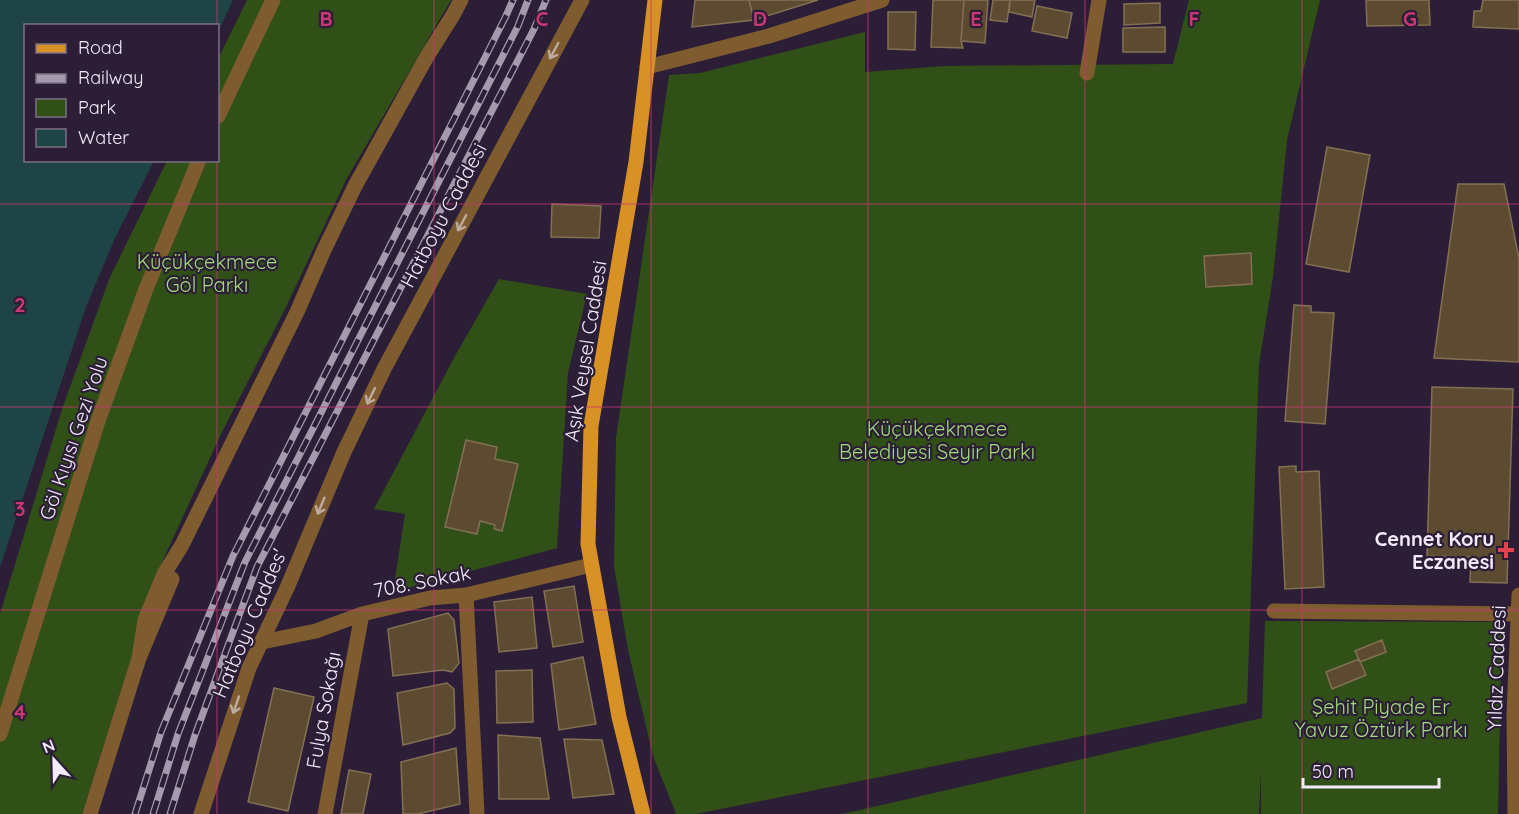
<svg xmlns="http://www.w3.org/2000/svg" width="1519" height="814" font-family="Quicksand,sans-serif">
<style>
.green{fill:#305017}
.water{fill:#1e4446}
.building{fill:#5d4b31;stroke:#837054;stroke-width:1.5}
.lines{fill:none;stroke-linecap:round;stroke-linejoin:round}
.minor{stroke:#7e5c30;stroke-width:15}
.major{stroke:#d89124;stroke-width:15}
.rail-casing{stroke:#a499ad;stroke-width:7}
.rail{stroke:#2c1e36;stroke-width:4.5;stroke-dasharray:14;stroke-linecap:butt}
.oneway{stroke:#beaa9f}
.grid{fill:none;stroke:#c93873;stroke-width:1.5;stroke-opacity:0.55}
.health-dot{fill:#e0444e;stroke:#2c1e36;stroke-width:2}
.labels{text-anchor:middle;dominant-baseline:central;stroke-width:4.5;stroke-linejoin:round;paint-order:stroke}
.street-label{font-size:20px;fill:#f3eafa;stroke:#2c1e36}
.park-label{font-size:20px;fill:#a2db7c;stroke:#2c1e36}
.poi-label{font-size:20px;font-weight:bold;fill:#f3eafa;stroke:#2c1e36;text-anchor:end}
.grid-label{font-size:20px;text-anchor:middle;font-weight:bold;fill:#c93873;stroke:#2c1e36;stroke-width:4.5;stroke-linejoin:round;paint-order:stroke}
</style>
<rect width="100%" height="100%" fill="#2c1e36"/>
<path class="green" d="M247,0H451L346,180L285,309L221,434L152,584L135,647L82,814H0V614L62,409L110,277L167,161L218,160V59Z
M1189,0H1320L1287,140L1273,277L1259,364L1247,703L696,814H676L653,756L628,650L614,566L616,438L669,75L700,73L865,32V72L945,66L1173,64Z
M499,279L587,294L568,373L557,548L393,592L405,514L374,509L455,356Z
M1265,621L1502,622L1498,814H1261V772L1259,814H842L1262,718Z"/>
<path class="water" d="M0,0H233L218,32V26H26V160L154,161L115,238L86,307L0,567Z"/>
<path class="building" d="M695,0H749L754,20L692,27Z
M749,0H818L754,20Z
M933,0H964L961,41L963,48L931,47Z
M964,0H988L985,43L961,41Z
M993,0H1010L1007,22L990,20Z
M1010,0H1035L1032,17L1009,12Z
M1366,0H1429L1430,25L1367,26Z
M1483,0H1519V29L1473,27L1474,11H1481Z
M1160,3V23L1124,25V4Z
M1037,6L1072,13L1067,38L1032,31Z
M888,12H916L915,50L888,49Z
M1165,27V52H1123V28Z
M1327,147L1370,155L1349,272L1306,264Z
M1458,184H1504L1519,258V362L1434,358Z
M552,204L601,206L599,238L551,237Z
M1251,253L1252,284L1206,287L1204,256Z
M1294,305L1311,306V312L1334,313L1325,424L1285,421Z
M1432,387L1513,389L1507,583L1470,582L1471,557L1427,556Z
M466,440L497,447L495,459L518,464L502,531L494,529L495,525L480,521L477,534L445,527Z
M1296,466V472L1319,471L1324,587L1285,589L1279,467Z
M574,586L583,642L553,647L544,591Z
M532,597L537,648L499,652L494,602Z
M448,613L454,620L459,663L452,672L443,670L393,676L388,629Z
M1382,640L1386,652L1360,662L1355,651Z
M583,657L596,724L559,730L551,664Z
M1359,659L1366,675L1332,689L1326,672Z
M532,670L533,722L497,723L496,671Z
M447,683L454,689L455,728L450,733L403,745L397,693Z
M274,688L314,697L288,811L248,802Z
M498,735L540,738L549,799H499Z
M564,739L602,740L614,794L573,798Z
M456,748L460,804L418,814H403L401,762Z
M349,770L371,774L363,814H341Z"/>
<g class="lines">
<path class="minor" d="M647,67L769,36L882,0
M1087,73L1099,0
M218,116L273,0
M466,595L477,814
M1274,611L1518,614
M262,642L316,631L362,614L430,598L466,595L591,565
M139,658L145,620L164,574L182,545L297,312L324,250L355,186L426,58L453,15L461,0
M0,734L98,421L146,289L199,160
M90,814L139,658L172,579
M201,814L249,668L287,588L344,452L384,369L582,0
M325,814L362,614
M1515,814L1514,715L1519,595"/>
<path class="major" d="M643,814L619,717L588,544L591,426L636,162L655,0"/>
<defs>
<path id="rail" d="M135,814L161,732L233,556L505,18L513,0
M153,814L178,734L245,562L518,26L528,0
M170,814L195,735L257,567L534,29L546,0"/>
</defs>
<use href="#rail" class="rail-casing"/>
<use href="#rail" class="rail"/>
</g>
<defs><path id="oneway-shaft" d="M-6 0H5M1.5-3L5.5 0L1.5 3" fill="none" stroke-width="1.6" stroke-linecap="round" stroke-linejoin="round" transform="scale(1.5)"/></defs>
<g class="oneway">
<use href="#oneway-shaft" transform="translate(554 51) rotate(118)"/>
<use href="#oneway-shaft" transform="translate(462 223) rotate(118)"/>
<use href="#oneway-shaft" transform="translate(371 396) rotate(116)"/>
<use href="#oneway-shaft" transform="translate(321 506) rotate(113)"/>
<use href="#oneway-shaft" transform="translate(236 705) rotate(109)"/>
</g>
<path class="grid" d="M217,0V26M434,0V814M651,0V814M868,0V814M1085,0V814M1302,0V814M217,160V814M0,204H1519M0,407H1519M0,610H1519"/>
<path class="health-dot" d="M1503 541h6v6h6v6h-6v6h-6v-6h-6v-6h6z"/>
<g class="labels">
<g class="street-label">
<text transform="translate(443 215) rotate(-62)">Hatboyu Caddesi</text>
<text transform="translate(585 351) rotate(-81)">Aşık Veysel Caddesi</text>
<text transform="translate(73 438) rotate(-71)">Göl Kıyısı Gezi Yolu</text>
<text transform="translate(422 581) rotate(-11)">708. Sokak</text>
<text transform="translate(249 623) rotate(-67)">Hatboyu Caddes'</text>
<text transform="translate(1496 668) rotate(-88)">Yıldız Caddesi</text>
<text transform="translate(323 710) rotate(-80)">Fulya Sokağı</text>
</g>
<g class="park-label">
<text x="207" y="261">Küçükçekmece<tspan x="207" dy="23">Göl Parkı</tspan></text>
<text x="937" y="428">Küçükçekmece<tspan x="937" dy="23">Belediyesi Seyir Parkı</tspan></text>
<text x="1381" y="706">Şehit Piyade Er<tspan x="1381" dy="23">Yavuz Öztürk Parkı</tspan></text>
</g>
<g class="poi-label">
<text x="1494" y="538">Cennet Koru<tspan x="1494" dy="23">Eczanesi</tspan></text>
</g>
</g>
<g class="grid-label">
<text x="326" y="26">B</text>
<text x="542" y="26">C</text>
<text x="760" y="26">D</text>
<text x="976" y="26">E</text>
<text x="1194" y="26">F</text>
<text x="1410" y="26">G</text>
<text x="20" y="312">2</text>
<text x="20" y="516">3</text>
<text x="20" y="719">4</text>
</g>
<rect x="24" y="24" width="195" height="138" fill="#2c1e36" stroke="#7c7084" stroke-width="1.5"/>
<rect x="36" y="44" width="30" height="9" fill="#d89124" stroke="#7c7084" stroke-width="1.5"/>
<text x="78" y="54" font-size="18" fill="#f3eafa">Road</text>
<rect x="36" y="74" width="30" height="9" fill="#a499ad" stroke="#7c7084" stroke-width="1.5"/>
<text x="78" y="84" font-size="18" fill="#f3eafa">Railway</text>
<rect x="36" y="99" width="30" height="18" fill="#305017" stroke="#7c7084" stroke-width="1.5"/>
<text x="78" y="114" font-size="18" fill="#f3eafa">Park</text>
<rect x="36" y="129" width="30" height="18" fill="#1e4446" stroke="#7c7084" stroke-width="1.5"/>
<text x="78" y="144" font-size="18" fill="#f3eafa">Water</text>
<g transform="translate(54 760) rotate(338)" stroke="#2c1e36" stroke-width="4.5" paint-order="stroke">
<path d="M0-4.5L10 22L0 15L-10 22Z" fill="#f3eafa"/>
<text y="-9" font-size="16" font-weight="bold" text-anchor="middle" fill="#f3eafa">N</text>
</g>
<path d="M1303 778v9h136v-9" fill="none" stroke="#f3eafa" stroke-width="3"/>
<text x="1312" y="778" font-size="18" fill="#f3eafa" stroke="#2c1e36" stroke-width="4.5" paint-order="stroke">50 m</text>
</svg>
